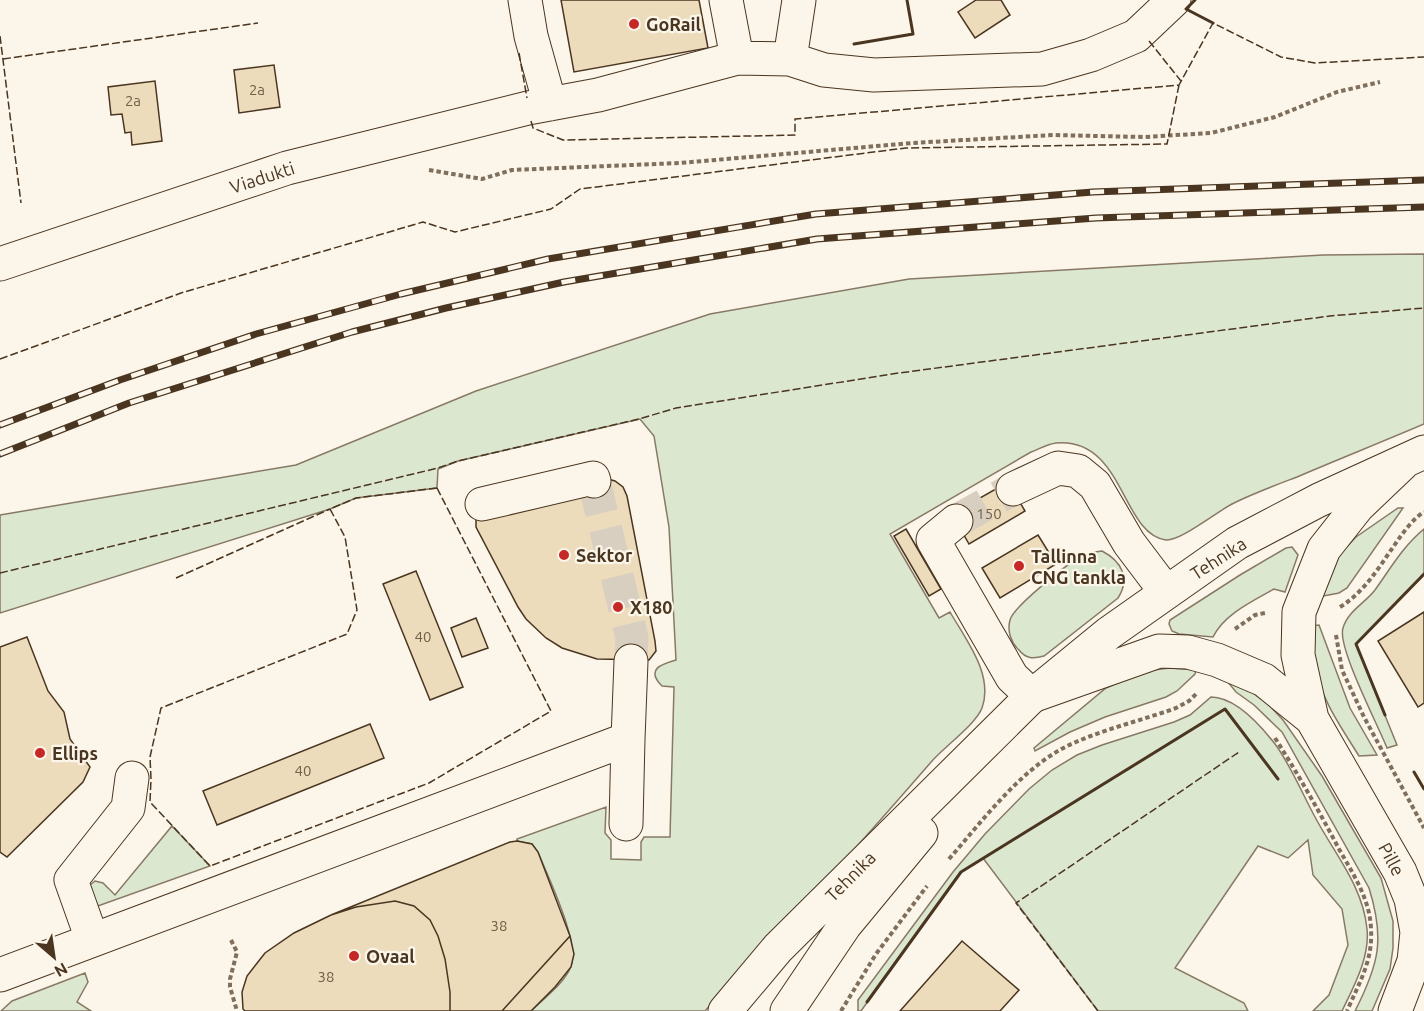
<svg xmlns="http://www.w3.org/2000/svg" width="1424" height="1011" font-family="Ubuntu,sans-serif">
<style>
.green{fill:#dce7d0;stroke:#887966;stroke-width:1.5}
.building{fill:#ecdcbc;stroke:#4a3520;stroke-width:1.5}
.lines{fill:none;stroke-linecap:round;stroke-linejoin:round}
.minor-tunnel{stroke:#d8cfc1;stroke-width:33;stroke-dasharray:33 16;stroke-linecap:butt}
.minor-casing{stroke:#4a3520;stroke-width:35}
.major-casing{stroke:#4a3520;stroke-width:35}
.path{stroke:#7f6f5c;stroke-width:4;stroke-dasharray:4.5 3;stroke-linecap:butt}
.minor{stroke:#fbf6e9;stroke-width:33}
.major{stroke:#fbf6e9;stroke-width:33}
.rail-casing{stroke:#4a3520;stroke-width:7}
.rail{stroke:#fbf6e9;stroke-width:4.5;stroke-dasharray:14;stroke-linecap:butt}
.fence{stroke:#4a3520;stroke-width:1.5;stroke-dasharray:8 3;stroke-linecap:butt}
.wall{stroke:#4a3520;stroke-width:3}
.poi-dot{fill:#c62828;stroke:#fbf6e9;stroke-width:2}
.labels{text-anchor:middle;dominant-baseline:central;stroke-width:4.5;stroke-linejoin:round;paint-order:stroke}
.number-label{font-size:15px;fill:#725f47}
.poi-label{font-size:18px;font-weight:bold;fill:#4a3520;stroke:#fbf6e9;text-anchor:start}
.street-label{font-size:18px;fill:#4a3520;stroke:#fbf6e9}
</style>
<rect width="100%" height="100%" fill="#fbf6e9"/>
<path class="green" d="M1424,254V424C1382,442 1339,459 1297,477C1276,485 1254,493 1234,503C1219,510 1181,541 1166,540C1121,534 1124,437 1056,443C1048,444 1039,449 1031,452L890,534L939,618L950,612C966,640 994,675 982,708C976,724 944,747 932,761C885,815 838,869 789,921C762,951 732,980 705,1011H531C544,998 565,983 571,966C580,942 548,877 538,852L532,844L517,841V839L606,807L605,833L611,840V859L641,860V842L644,837H670L674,687L662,686C645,669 662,664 676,660L669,527L654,436L640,419L458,461L438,469L437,488L356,498L330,509L0,613V515L296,465L476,391L710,314L909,279L1323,255Z
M1398,508H1403L1347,588L1339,593L1318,597L1337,557L1356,537Z
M1424,529V574L1356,644L1397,745L1387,748C1378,725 1337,647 1343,628C1348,611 1365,603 1375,590C1390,569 1404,545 1424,529Z
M1292,547L1298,555L1285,592L1274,589C1253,601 1224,614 1213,637L1179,634L1172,631L1169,624L1170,620L1240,575L1286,548Z
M1102,551C1121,561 1131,578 1118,598L1044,656C1033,659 1026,659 1019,650C1011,643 1007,631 1010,620C1013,607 1066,565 1080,557C1087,553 1094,552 1102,551Z
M1319,625L1350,708L1377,755L1359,756C1341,727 1320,698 1314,663C1312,651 1313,638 1312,626Z
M1170,668L1196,670L1195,674L1177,691L1166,697L1105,717L1070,732L1035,751L1034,748L1106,688L1145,671Z
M1227,681L1246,688L1268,704L1283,720L1322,776L1381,878L1393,921V948L1390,969L1372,1011H1355C1379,964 1385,939 1369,888L1282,732L1254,705L1236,692Z
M1211,697C1235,697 1261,726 1275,744C1290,764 1303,795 1315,817C1334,853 1363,886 1367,929C1370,957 1354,986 1342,1011H1313L1329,995L1348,945L1342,909L1313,875L1308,840L1288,858L1258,846L1175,968L1244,1003L1248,1011H1098L983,858L961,872L861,1011H858V1000L953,872L985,834L1029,789L1052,770L1077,755L1102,745L1174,722L1190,715Z
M172,826L210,866L95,907L90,885L95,881L103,883L115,895Z
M85,973L88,982L77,1002L91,1011H1L12,1001Z"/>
<path class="building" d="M561,0H699L708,48L574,72Z
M976,0H1001L1010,15L975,38L958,12Z
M274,65L280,107L239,113L234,70Z
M155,81L162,141L132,145L131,132L125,133L122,114L111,115L108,87Z
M608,479L615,481L623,487L627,496L655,641L656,651L649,660L597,659L562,648L546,638L526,619L518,607L476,527V519L479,512Z
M1008,482L1025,511L969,544L952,514Z
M906,529L941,589L929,596L894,536Z
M1038,535L1056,564L1000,598L982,568Z
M416,571L463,687L430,700L383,584Z
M1424,612V703L1418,707L1378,641Z
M476,618L488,648L462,657L451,628Z
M27,637L48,691L64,712L70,739L90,767L83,782L7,857L0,852V647Z
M370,724L384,758L217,825L203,791Z
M517,841L532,844L538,852L570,936L502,1011H450V992L445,959L438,936L430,920L414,906L395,901L356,907L331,915L510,842Z
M395,901L414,906L430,920L438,936L445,959L450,992V1011H245L243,1009L242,992L247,976L265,953L294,933L331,915L356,907Z
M570,936L574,954L571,967L555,987L531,1011H502Z
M962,941L1019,990L1000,1011H900Z"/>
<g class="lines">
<path class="minor-tunnel" d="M594,481L632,638L631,661
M956,521L1013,489"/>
<defs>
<path id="minor" d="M525,0L531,36L550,104
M726,0L737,58
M790,59L799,0
M0,264L287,168L528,108L598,95L737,58L790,59L824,70L874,75L1042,69L1091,55L1136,36L1174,0
M1013,489L1058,468L1078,471L1095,485L1129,543L1166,592
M482,504L593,478L594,481
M956,521L933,540L1012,677L1032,696L1159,651L1188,652L1217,660L1264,680L1312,719
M628,739L631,661
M92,939L71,880L128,808L132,778
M0,975L628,739L626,824
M1395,1011L1414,961L1417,932L1411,899L1400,872L1312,719L1298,655L1299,612L1324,549L1358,506L1402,464"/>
<path id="major" d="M725,1011L778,948L1032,696L1109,633L1237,543L1319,500L1424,452
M787,1011L845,925L921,833"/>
</defs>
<use href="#minor" class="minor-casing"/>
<use href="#major" class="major-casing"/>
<path class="path" d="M429,170L482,179L512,170L680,163L912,143L1053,135L1144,137L1211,133L1275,117L1337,92L1380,82
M1340,607C1366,591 1381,564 1398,540C1405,530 1414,518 1424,512
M1235,629L1255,615L1265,613
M1336,635L1342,670L1364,717L1424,828
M1275,738C1298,774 1319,811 1339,849C1353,874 1370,899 1371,929C1373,961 1359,983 1347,1011
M949,859C985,818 1025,763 1076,742C1108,728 1143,720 1176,708L1189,701L1198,692
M231,940L237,952L230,979V987L237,1011
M841,1011L876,954L927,886"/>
<use href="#minor" class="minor"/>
<use href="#major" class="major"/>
<defs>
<path id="rail" d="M0,425L120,380L256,334L401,294L548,259L816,214L1093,192L1424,180
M0,454L129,403L352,332L446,308L564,282L817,239L1096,218L1424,207"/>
</defs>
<use href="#rail" class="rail-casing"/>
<use href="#rail" class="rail"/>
<path class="fence" d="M0,36L21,203
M1149,41L1181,81
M519,53L527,98
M3,59L258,23
M531,121L533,128L563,140L795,135V119L1179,85L1213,23L1281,57L1315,63L1424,57
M0,359L181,293L423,222L455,232L551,209L580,189L906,148L1167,144L1179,85
M437,488L551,711L429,783L210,866L150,802L151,779L150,757L161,708L347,634L357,610L345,537L330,509L356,498Z
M0,573L438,468L458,461L639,419L676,408L899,373L1330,316L1424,308
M176,578L330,509
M1098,1011L1016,903L1239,752"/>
<path class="wall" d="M1195,0L1186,9L1213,23
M854,44L913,34L907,0
M1385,715L1356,644L1424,574
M1414,772L1424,789
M867,1002L961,872L1225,709L1278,779"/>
</g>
<g class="poi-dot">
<circle cx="634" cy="24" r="6"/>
<circle cx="564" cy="555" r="6"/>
<circle cx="1019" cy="566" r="6"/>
<circle cx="618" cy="607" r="6"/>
<circle cx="40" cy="753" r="6"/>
<circle cx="354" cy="956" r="6"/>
</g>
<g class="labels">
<g class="number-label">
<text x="257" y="89">2a</text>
<text x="133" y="100">2a</text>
<text x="989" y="513">150</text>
<text x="423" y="636">40</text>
<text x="303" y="770">40</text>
<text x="499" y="925">38</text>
<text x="326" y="976">38</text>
</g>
<g class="poi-label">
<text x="646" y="24">GoRail</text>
<text x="576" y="555">Sektor</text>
<text x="1031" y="556">Tallinna<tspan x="1031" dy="21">CNG tankla</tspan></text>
<text x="630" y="607">X180</text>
<text x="52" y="753">Ellips</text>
<text x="366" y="956">Ovaal</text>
</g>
<g class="street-label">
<text transform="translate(262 177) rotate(-18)">Viadukti</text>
<text transform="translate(1218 558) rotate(-33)">Tehnika</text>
<text transform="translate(1392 859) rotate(62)">Pille</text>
<text transform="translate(850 876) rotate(-45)">Tehnika</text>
</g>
</g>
<g transform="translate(54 957) rotate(151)" stroke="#fbf6e9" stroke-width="4.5" paint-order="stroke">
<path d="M0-4.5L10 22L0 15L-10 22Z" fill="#4a3520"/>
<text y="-9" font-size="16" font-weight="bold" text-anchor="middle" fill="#4a3520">N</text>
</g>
</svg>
